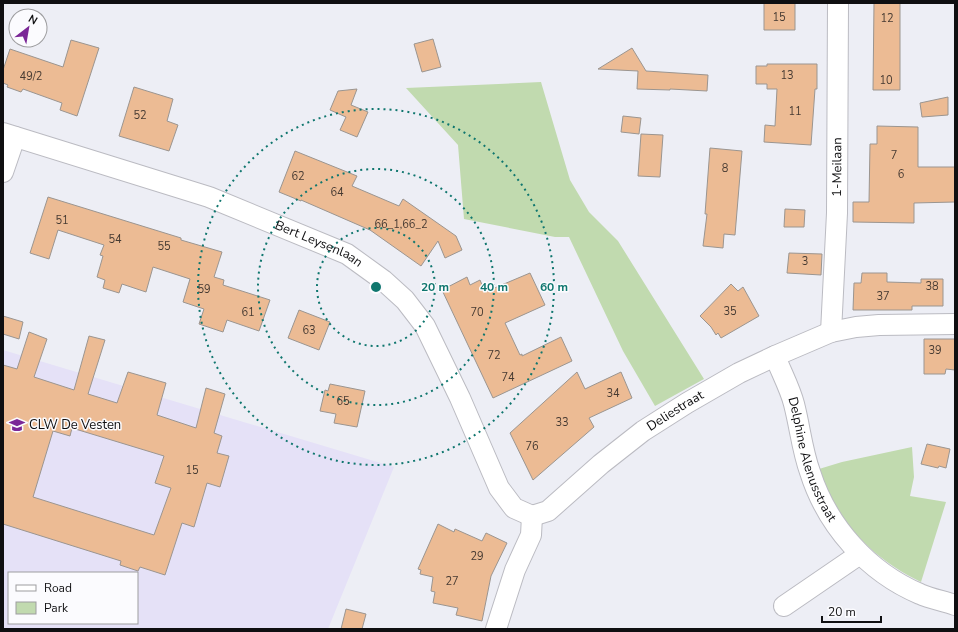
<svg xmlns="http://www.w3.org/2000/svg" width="958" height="632" font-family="'Nunito Sans',sans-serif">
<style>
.education{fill:#e5e1f7;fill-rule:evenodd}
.green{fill:#c1daaf}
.building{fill:#ecbb94;stroke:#9b9590;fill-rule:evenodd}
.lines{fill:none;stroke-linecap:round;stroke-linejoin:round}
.minor-casing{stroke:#bbbbc2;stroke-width:22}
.minor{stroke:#fff;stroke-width:20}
.ring{fill:none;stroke:#0f766e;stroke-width:2;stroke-dasharray:2 4}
.labels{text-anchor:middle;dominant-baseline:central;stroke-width:3;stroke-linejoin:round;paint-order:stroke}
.number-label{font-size:11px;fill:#463a32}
.street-label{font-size:13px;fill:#0f0f11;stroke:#fbfbfe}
.poi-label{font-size:13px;fill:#0f0f11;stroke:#fbfbfe;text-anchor:start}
.centre{fill:#0f766e;stroke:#fbfbfe;stroke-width:2}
.ring-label{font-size:12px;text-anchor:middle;font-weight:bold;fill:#0f766e;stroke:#fbfbfe;stroke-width:3;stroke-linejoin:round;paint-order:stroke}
</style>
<rect width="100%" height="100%" fill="#edeef5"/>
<path class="education" d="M3,350L394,467L328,629H3ZM9,573H137V623H9Z"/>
<path class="green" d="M541,82L570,180L589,212L618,241L704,379L655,406L623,351L569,237H555L464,219L458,145L406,88Z
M912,447L914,477L910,496L946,502L921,582C870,557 838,522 819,469L842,462Z"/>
<path class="building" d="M764,3H795V30H764Z
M874,3H900V90H873Z
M433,39L441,67L422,72L414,44Z
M71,40L99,48L77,116L60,110L62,103L23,89L21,92L7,87L8,85L3,83V70L10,49L63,67Z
M632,48L646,71L708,75L707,91L670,89V90L637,89L638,71L598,69Z
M767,64H817V89H815L811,145L764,142L765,125L775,126L777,89H767V84H756V66H767Z
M134,87L173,99L167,121L178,125L169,151L119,136Z
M357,89L351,105L368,112L357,137L340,130L346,117L330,110L338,91Z
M948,97V115L922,117L920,103Z
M623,116L641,118L639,134L621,132Z
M877,126L918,127V167H955V202L914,203V223L853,222V202H869L870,144H877Z
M641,134L663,135L660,177L638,176Z
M710,148L742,151L735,235L724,234L723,248L703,246L707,214H705Z
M295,151L357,176L352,186L399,206L403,199L456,236L462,250L445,258L438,241L421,266L370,230L301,200V201L279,192Z
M48,197L181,238V240L222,252L214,277L224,280L223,285L270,300L259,331L227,320L223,332L199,324L204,309L183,302L190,279L153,267L146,292L122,284L119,293L103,288L105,280L97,277L103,256L100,255L104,245L58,230L49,259L30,253Z
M785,209L805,210L804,227H784Z
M789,253L822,254L821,275L787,273Z
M530,273L545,305L505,323L520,355L522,354V356L561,337L572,361L493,398L442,290L467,277L470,285L480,280L485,292Z
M862,273H887V282L921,283V279H943V306H912V310H853L854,283H861Z
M731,284L738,291L743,287L759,316L721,338L718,333L716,335L711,327L700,316Z
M299,310L330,322L319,350L288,338Z
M3,316L23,322L19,339L3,334Z
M29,332L47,339L34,377L74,390L89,336L105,340L88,394L117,403L128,372L166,383L157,415L196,428L206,388L225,394L214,433L222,436L217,453L229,456L220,487L207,483L194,527L182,523L165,575L140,567L138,571L120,565L121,561L3,524V365L17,369ZM72,428L164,456L155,483L171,488L154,535L33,497L53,431L70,436Z
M924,339H955V370L946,369L945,374H924Z
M577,372L585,389L621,372L632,398L589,418L594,427L533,480L510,433Z
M330,384L365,391L357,427L334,423L336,414L320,411L325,390L328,391Z
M927,444L950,449L946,468L939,466L938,468L921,464Z
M438,524L454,532L455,529L482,541L486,533L507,543L491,576L482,621L456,615L458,608L433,603L435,592L431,591L433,577L420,574L421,570L418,569Z
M346,609L366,614L362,629H341Z"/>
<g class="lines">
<defs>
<g id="minor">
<path id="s1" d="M3,133L209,197L347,254L383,280L405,300L425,326L460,398L499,488L514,508L532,516"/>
<path d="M3,172L15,137"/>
<path id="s2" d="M831,332L837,213L838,3"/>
<path id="s3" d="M775,356C781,372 790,388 794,404C800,427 802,450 810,472C827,526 868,572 920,594C931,599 944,601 955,605"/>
<path id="s4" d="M532,516L548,511L601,464L643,431L687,403L739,373L775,356L831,332L856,327L879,325L955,324"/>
<path d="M784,606L860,554"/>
<path d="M496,629L515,570L531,535L532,516"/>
</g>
</defs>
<use href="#minor" class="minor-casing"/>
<use href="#minor" class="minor"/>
</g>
<g class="ring">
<circle cx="376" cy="287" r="59"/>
<circle cx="376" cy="287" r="118"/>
<circle cx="376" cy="287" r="178"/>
</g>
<defs>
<symbol id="school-bare" viewBox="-9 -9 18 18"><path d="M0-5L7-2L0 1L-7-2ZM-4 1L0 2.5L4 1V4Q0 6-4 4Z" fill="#7b2797" stroke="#fbfbfe" stroke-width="2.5" paint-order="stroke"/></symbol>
</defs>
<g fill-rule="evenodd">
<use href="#school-bare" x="6" y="414" width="22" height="22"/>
</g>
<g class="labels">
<g class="number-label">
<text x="779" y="17">15</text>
<text x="887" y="18">12</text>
<text x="787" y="75">13</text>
<text x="31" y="76">49/2</text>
<text x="886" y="80">10</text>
<text x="795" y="111">11</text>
<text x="140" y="115">52</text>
<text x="894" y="155">7</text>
<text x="725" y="168">8</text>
<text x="901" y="174">6</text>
<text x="298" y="176">62</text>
<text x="337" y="192">64</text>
<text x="62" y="220">51</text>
<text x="401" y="224">66_1,66_2</text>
<text x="115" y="239">54</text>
<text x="164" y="246">55</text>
<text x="805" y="261">3</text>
<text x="932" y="286">38</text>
<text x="204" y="289">59</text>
<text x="883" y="296">37</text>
<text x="730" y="311">35</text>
<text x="248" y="312">61</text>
<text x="477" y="312">70</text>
<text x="309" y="330">63</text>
<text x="935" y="350">39</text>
<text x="494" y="355">72</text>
<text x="508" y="377">74</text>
<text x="613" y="393">34</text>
<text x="343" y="401">65</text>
<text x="562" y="422">33</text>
<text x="532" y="446">76</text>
<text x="192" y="470">15</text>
<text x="477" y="556">29</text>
<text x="452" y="581">27</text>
</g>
<g class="street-label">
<text stroke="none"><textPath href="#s2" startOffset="165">1-Meilaan</textPath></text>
<text stroke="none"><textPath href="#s1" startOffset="335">Bert Leysenlaan</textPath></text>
<text stroke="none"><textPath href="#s4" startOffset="179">Deliestraat</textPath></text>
<text stroke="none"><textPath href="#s3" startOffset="110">Delphine Alenusstraat</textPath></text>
</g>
<g class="poi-label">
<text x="29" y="425">CLW De Vesten</text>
</g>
</g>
<circle cx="376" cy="287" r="6" class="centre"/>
<g class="ring-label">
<text x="435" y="291">20 m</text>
<text x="494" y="291">40 m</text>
<text x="554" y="291">60 m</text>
</g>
<rect width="958" height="632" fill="none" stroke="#0f0f11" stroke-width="8"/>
<rect x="8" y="572" width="130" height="52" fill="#fbfbfe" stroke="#9d9d9f"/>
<rect x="16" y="585" width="20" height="6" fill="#ffffff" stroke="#9d9d9f"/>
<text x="44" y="592" font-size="12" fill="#0f0f11">Road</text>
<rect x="16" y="602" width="20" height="12" fill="#c1daaf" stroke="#9d9d9f"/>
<text x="44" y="612" font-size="12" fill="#0f0f11">Park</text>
<g transform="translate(28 28) rotate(31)"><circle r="19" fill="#fbfbfe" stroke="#9d9d9f"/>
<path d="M0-3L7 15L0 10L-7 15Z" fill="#7b2797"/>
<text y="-6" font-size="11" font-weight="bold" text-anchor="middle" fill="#0f0f11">N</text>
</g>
<path d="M822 616v6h59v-6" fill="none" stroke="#0f0f11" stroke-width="2"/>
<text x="828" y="616" font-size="12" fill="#0f0f11" stroke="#fbfbfe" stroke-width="3" paint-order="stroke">20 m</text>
</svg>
